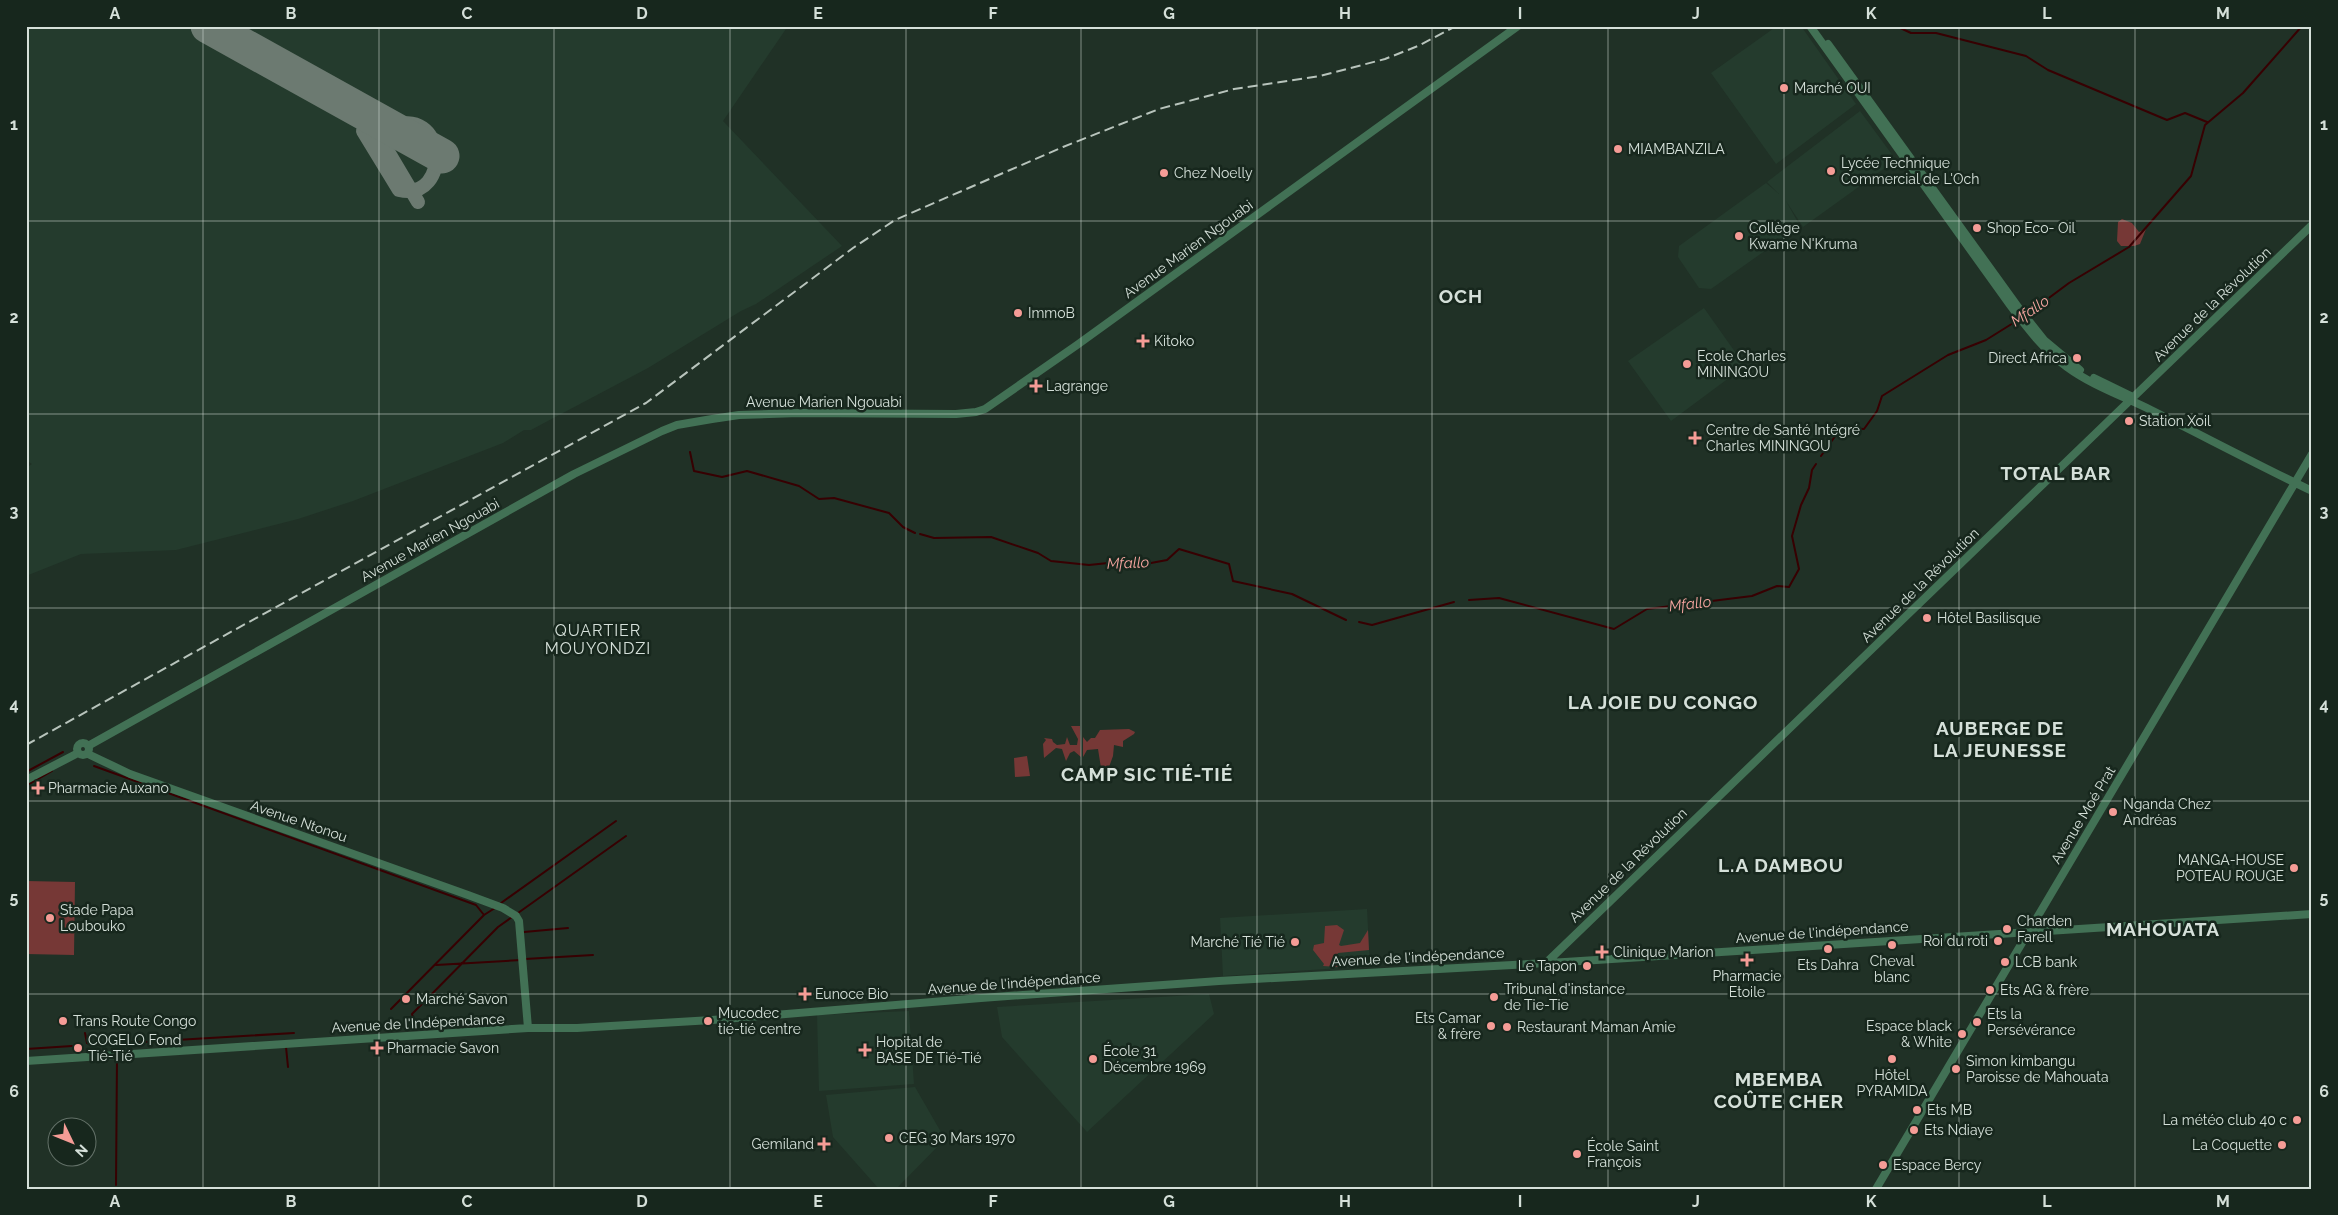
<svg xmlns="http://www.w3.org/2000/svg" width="2338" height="1215" font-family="Raleway,sans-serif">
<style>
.built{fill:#243b2d}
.green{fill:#763836}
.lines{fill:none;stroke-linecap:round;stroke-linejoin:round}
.stream{stroke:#370002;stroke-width:2}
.taxiway{stroke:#6c7a71;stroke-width:14}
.runway{stroke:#6c7a71;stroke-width:35}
.minor{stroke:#427155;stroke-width:8}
.rail{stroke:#b8c4bc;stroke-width:2;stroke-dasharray:10 5;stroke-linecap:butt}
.grid{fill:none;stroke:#d5e0d9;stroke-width:1;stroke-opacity:0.55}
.poi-dot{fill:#f59c96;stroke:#17271d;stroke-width:2}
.labels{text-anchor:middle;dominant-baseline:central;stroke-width:5;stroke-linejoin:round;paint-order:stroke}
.poi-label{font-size:14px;fill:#d5e0d9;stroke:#17271d;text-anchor:start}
.street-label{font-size:14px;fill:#d5e0d9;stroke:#17271d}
.water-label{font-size:15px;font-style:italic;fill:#f7a6a0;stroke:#17271d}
.quarter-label{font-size:16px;letter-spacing:1px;fill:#d5e0d9;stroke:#17271d}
.district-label{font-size:19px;font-weight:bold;letter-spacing:1px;fill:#d5e0d9;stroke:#17271d}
.neatline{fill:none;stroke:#d5e0d9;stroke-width:2}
.grid-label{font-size:16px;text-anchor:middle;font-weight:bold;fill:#d5e0d9}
</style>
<rect width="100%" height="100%" fill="#203126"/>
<path class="built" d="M26,26H788L723,121L842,246L756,304L741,311L648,368L544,423L531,430H524L503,443L353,501L298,519L176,550L81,554L26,576V468L32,464L26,460Z
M1777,26H1801L1856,104L1776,164L1711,73Z
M1860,111L1896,160L1803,227L1786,201L1800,226L1711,289L1699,288L1678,257L1679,246L1766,183L1779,194L1767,182Z
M1704,308L1745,366L1671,421L1628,361Z
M1367,909L1370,966L1223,976L1220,918Z
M1209,994L1214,1014L1087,1132L1002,1037L997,1007Z
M909,1011L914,1084L819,1091L817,1015Z
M915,1087L945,1139L896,1189H879L833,1137L826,1095Z"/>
<path class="green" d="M2122,219L2132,223L2139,232L2146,229L2140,244L2134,246H2121L2117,241L2118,222Z
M1071,726H1080L1081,757L1074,751L1070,753L1066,761L1062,749L1056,748L1044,758L1043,744L1046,740L1044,738L1052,739L1053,742L1057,745L1065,744L1067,737L1070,745H1077L1078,739Z
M1129,729L1135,732L1134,734L1123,741V747L1114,745L1113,756L1109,767L1101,768L1098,749L1087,750L1083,757V737L1087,742L1091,738H1095L1100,730Z
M1027,756L1030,776L1015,777L1014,758Z
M26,881L75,882L74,955L26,954Z
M1337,925L1344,930L1339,945L1341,946L1360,943L1368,930L1369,950L1338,953L1335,958L1338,967L1323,966L1324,964L1313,950L1314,945L1324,943L1325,926Z"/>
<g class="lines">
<path class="stream" d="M1896,26L1911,33H1936L2026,56L2048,70L2167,120L2185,113L2207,122
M2026,315L2069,283L2129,247L2191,176L2205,125L2243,93L2302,26
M690,452L694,471L722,477L747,471L799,486L819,499L834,498L889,513L903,527L915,533
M1821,456L1841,428L1864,429L1877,411L1882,396L1948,355L1986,340L2018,320
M920,534L934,538L991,537L1038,553L1051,561L1089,565L1137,560L1151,563L1167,560L1179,549L1229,564L1233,581L1292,594L1346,620
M1469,600L1499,598L1614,629L1647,609L1752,596L1777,586L1789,587L1799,569L1792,536L1801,505L1809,488L1812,470L1816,464
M1359,622L1372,625L1454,602
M94,766L476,905L484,915L391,1009
M26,772L63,752
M26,786L52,771
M501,903L616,821
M518,913L626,836
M484,915L495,908
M524,932L568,928
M525,959L593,955
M436,965L521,960
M414,1021L412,1014L415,1011L498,927L512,917
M85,1033L87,1043L92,1045L294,1033
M286,1047L288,1067
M26,1049L72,1046
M116,1185L117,1057"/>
<path class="taxiway" d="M358,110L370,121L418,202
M363,131L399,190C453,202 446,101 390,128"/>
<path class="runway" d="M208,26L442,156"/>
<path class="minor" d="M1810,26L2010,305C2027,328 2044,350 2067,367C2093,386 2123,396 2151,410C2205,437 2258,465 2312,491
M1828,44L2021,311L2044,340L2080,370
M2094,378L2133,397
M77 749a6 6 0 1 1 12 0a6 6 0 1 1-12 0Z
M88,746L574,474L662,431L677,425L712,419L739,415L799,413L956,414L976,412L985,409L1077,345L1518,26
M88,754L130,774L468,895L503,908L516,916L519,921L528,1028
M26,780L78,753
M1546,963L2312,225
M26,1061L528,1028H577L712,1020L981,998L1219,981L1565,962L2312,914
M1876,1189L2312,454"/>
<path class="rail" d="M26,745L646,403L853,248L895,220L1063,147L1159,109L1234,89L1320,76L1385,59L1418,46L1456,26"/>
</g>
<path class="grid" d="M203,26V1189M379,26V1189M554,26V1189M730,26V1189M906,26V1189M1081,26V1189M1257,26V1189M1432,26V1189M1608,26V1189M1784,26V1189M1959,26V1189M2135,26V1189M26,221H2312M26,414H2312M26,608H2312M26,801H2312M26,994H2312"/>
<g class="poi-dot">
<circle cx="1784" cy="88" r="5"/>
<circle cx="1618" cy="149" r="5"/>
<circle cx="1831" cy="171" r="5"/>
<circle cx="1164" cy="173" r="5"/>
<circle cx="1977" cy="228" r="5"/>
<circle cx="1739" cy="236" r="5"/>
<circle cx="1018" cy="313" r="5"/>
<path d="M1140.5 333.5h5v5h5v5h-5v5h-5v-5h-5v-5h5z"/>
<circle cx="2077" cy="358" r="5"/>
<circle cx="1687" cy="364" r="5"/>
<path d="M1033.5 378.5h5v5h5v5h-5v5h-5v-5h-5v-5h5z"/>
<circle cx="2129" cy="421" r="5"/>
<path d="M1692.5 430.5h5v5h5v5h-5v5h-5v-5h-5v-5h5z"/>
<circle cx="1927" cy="618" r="5"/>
<path d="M35.5 780.5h5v5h5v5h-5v5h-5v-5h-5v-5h5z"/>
<circle cx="2113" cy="812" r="5"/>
<circle cx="2294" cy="868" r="5"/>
<circle cx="50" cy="918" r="5"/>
<circle cx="2007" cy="929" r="5"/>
<circle cx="1998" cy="941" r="5"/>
<circle cx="1295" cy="942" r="5"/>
<circle cx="1892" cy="945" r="5"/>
<circle cx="1828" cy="949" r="5"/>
<path d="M1599.5 944.5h5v5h5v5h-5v5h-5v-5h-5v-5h5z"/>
<path d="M1744.5 952.5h5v5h5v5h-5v5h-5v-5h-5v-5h5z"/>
<circle cx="2005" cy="962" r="5"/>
<circle cx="1587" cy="966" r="5"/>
<circle cx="1990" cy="990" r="5"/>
<path d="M802.5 986.5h5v5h5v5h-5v5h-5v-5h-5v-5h5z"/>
<circle cx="1494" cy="997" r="5"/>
<circle cx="406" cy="999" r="5"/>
<circle cx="63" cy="1021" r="5"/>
<circle cx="708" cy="1021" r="5"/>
<circle cx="1977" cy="1022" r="5"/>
<circle cx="1491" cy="1026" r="5"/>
<circle cx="1507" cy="1027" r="5"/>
<circle cx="1962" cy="1034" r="5"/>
<circle cx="78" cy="1048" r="5"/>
<path d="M374.5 1040.5h5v5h5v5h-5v5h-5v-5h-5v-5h5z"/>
<path d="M862.5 1042.5h5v5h5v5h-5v5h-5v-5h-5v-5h5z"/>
<circle cx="1093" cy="1059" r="5"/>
<circle cx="1892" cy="1059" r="5"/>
<circle cx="1956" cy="1069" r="5"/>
<circle cx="1917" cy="1110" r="5"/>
<circle cx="2297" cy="1120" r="5"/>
<circle cx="1914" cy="1130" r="5"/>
<circle cx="889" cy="1138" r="5"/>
<path d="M821.5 1136.5h5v5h5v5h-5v5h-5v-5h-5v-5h5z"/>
<circle cx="2282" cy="1145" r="5"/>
<circle cx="1577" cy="1154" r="5"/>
<circle cx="1883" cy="1165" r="5"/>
</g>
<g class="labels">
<g class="poi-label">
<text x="1794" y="88">Marché OUI</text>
<text x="1628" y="149">MIAMBANZILA</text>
<text x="1841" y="163">Lycée Technique<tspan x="1841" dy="16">Commercial de L'Och</tspan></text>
<text x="1174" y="173">Chez Noelly</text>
<text x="1749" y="228">Collège<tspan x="1749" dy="16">Kwame N'Kruma</tspan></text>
<text x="1987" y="228">Shop Eco- Oil</text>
<text x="1028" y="313">ImmoB</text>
<text x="1154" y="341">Kitoko</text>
<text x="1697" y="356">Ecole Charles<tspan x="1697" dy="16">MININGOU</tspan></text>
<text x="2067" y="358" text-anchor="end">Direct Africa</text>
<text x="1046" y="386">Lagrange</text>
<text x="2139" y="421">Station Xoil</text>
<text x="1706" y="430">Centre de Santé Intégré<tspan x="1706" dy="16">Charles MININGOU</tspan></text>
<text x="1937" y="618">Hôtel Basilisque</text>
<text x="48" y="788">Pharmacie Auxano</text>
<text x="2123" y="804">Nganda Chez<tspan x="2123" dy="16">Andréas</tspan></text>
<text x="2284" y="860" text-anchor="end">MANGA-HOUSE<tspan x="2284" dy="16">POTEAU ROUGE</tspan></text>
<text x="60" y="910">Stade Papa<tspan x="60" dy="16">Loubouko</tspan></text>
<text x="2017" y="921">Charden<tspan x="2017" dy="16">Farell</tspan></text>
<text x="1988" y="941" text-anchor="end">Roi du roti</text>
<text x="1285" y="942" text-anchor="end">Marché Tié Tié</text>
<text x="1613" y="952">Clinique Marion</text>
<text x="1892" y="961" text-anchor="middle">Cheval<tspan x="1892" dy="16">blanc</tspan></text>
<text x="2015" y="962">LCB bank</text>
<text x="1828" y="965" text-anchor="middle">Ets Dahra</text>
<text x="1577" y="966" text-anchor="end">Le Tapon</text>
<text x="1747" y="976" text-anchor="middle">Pharmacie<tspan x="1747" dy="16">Etoile</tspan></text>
<text x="1504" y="989">Tribunal d'instance<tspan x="1504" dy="16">de Tie-Tie</tspan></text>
<text x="2000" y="990">Ets AG &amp; frère</text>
<text x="815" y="994">Eunoce Bio</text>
<text x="416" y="999">Marché Savon</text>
<text x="718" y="1013">Mucodec<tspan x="718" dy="16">tié-tié centre</tspan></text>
<text x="1987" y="1014">Ets la<tspan x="1987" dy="16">Persévérance</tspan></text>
<text x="1481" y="1018" text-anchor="end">Ets Camar<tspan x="1481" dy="16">&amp; frère</tspan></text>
<text x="73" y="1021">Trans Route Congo</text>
<text x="1952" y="1026" text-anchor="end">Espace black<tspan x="1952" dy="16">&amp; White</tspan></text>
<text x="1517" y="1027">Restaurant Maman Amie</text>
<text x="88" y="1040">COGELO Fond<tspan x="88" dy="16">Tié-Tié</tspan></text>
<text x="876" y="1042">Hopital de<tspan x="876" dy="16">BASE DE Tié-Tié</tspan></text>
<text x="387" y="1048">Pharmacie Savon</text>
<text x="1103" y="1051">École 31<tspan x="1103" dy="16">Décembre 1969</tspan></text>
<text x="1966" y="1061">Simon kimbangu<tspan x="1966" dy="16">Paroisse de Mahouata</tspan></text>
<text x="1892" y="1075" text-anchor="middle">Hôtel<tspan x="1892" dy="16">PYRAMIDA</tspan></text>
<text x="1927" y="1110">Ets MB</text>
<text x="2287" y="1120" text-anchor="end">La météo club 40 c</text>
<text x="1924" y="1130">Ets Ndiaye</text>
<text x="899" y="1138">CEG 30 Mars 1970</text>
<text x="814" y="1144" text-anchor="end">Gemiland</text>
<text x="2272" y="1145" text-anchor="end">La Coquette</text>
<text x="1587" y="1146">École Saint<tspan x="1587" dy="16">François</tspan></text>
<text x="1893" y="1165">Espace Bercy</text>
</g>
<g class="street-label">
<text transform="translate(1188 249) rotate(-36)">Avenue Marien Ngouabi</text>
<text transform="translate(2212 304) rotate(-44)">Avenue de la Révolution</text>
<text x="824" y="402">Avenue Marien Ngouabi</text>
<text transform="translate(430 540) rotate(-29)">Avenue Marien Ngouabi</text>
<text transform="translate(1920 585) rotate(-44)">Avenue de la Révolution</text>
<text transform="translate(2083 815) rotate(-59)">Avenue Moé Prat</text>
<text transform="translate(299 821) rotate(19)">Avenue Ntonou</text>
<text transform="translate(1628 865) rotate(-44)">Avenue de la Révolution</text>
<text transform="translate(1822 932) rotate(-4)">Avenue de l'indépendance</text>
<text transform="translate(1418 957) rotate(-3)">Avenue de l'indépendance</text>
<text transform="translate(1014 983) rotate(-4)">Avenue de l'indépendance</text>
<text transform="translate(418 1023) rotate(-3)">Avenue de l'Indépendance</text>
</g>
<g class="water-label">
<text transform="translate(2030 311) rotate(-34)">Mfallo</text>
<text transform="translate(1128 563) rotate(-2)">Mfallo</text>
<text transform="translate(1690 604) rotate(-7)">Mfallo</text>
</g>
<g class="quarter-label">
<text x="598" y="630">QUARTIER<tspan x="598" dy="18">MOUYONDZI</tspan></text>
</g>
<g class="district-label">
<text x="1461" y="296">OCH</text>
<text x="2056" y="473">TOTAL BAR</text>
<text x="1663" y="702">LA JOIE DU CONGO</text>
<text x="2000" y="728">AUBERGE DE<tspan x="2000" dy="22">LA JEUNESSE</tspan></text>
<text x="1147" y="774">CAMP SIC TIÉ-TIÉ</text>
<text x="1781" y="865">L.A DAMBOU</text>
<text x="2163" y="929">MAHOUATA</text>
<text x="1779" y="1079">MBEMBA<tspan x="1779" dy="22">COÛTE CHER</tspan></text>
</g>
</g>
<rect width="2338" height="1215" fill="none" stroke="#17271d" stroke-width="55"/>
<g transform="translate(72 1142) rotate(133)"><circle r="24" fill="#17271d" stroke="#637168"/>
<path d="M0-4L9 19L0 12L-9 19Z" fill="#f59c96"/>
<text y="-8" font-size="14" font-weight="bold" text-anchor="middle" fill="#d5e0d9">N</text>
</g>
<rect x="28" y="28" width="2282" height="1160" class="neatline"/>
<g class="grid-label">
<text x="115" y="19">A</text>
<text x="291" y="19">B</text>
<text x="467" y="19">C</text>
<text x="642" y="19">D</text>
<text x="818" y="19">E</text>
<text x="993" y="19">F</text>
<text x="1169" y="19">G</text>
<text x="1345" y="19">H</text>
<text x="1520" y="19">I</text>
<text x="1696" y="19">J</text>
<text x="1871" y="19">K</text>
<text x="2047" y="19">L</text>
<text x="2223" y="19">M</text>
<text x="14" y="130">1</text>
<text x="2324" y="130">1</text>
<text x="14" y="323">2</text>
<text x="2324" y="323">2</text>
<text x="14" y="517">3</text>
<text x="2324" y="517">3</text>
<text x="14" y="710">4</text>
<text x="2324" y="710">4</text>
<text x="14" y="903">5</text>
<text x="2324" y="903">5</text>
<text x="14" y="1097">6</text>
<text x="2324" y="1097">6</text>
<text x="115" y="1207">A</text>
<text x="291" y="1207">B</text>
<text x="467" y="1207">C</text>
<text x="642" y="1207">D</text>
<text x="818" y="1207">E</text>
<text x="993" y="1207">F</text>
<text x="1169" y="1207">G</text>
<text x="1345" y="1207">H</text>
<text x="1520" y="1207">I</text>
<text x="1696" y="1207">J</text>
<text x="1871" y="1207">K</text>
<text x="2047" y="1207">L</text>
<text x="2223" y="1207">M</text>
</g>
</svg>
